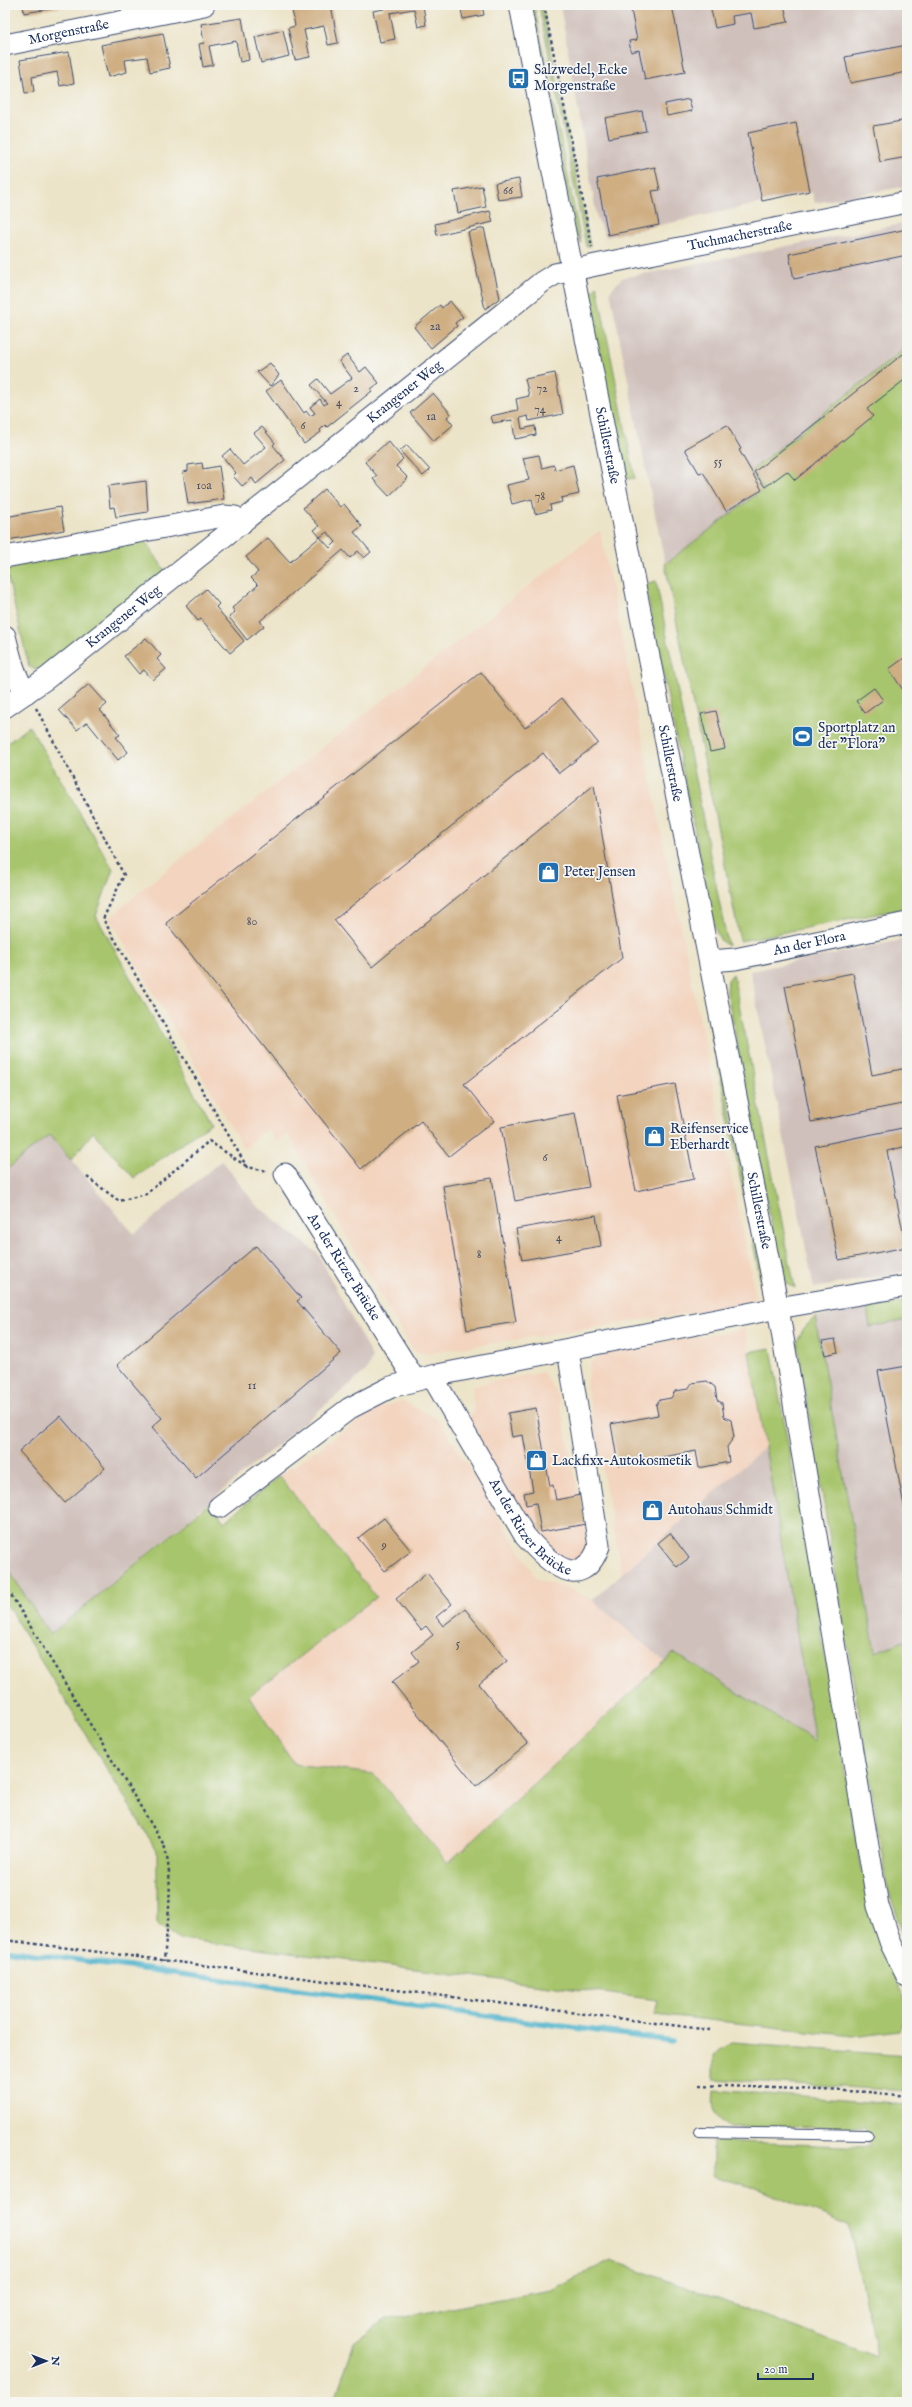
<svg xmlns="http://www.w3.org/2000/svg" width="912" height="2407" font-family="'IM FELL English',serif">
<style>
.built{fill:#f3d4bf}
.industrial{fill:#cfc0bb}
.green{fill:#a7c56c;stroke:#617a65}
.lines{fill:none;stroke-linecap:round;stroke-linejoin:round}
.stream{stroke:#4bb2ca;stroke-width:5.5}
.building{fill:#cfae82}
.lane-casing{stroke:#3a4a6e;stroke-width:12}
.street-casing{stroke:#3a4a6e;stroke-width:23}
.path{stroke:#3a4a6e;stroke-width:2.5;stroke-dasharray:3 3;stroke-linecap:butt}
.lane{stroke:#fff;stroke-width:10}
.street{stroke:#fff;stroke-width:21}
.labels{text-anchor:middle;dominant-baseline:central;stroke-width:3.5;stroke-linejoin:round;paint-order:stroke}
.number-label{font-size:12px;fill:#484f67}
.street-label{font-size:14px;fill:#1b2f5e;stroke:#f6f6f2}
.poi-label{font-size:14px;fill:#1b2f5e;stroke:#f6f6f2;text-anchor:start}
</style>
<rect width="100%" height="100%" fill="#f6f6f2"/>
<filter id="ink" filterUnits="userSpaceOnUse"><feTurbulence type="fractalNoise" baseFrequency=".025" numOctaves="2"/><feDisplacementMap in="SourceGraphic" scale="8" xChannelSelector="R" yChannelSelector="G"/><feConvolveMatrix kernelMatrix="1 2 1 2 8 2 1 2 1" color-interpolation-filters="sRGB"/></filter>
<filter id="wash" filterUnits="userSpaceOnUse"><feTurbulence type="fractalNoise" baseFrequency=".012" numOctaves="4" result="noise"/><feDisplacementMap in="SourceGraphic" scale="16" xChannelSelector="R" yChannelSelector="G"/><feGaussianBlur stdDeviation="0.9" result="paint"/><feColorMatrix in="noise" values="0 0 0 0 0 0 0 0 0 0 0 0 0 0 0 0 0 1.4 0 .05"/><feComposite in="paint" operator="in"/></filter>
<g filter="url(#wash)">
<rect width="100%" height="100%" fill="#ece4c8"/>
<path class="built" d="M600,530L756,1298L751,1303L430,1353H417L411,1348L288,1134L276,1142L267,1128L244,1149L110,918L145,887Z
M745,1329L766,1446L622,1574L586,1384L590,1364L600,1353Z
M543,1372L558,1396L590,1546L577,1559L563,1560L533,1536L467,1420L474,1412L472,1386Z
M402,1401L439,1420L537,1579L574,1590L592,1600L665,1662L448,1864L374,1774L294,1764L249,1695L376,1597L279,1476L377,1408Z"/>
<path class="industrial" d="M560,5H907V186L815,203L812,192L606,237L597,218Z
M907,223V347L752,470L764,489L665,564L610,291L622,278Z
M907,939V1271L814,1288L750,971Z
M49,1134L134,1234L222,1160L255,1204L318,1254L372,1357L367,1370L50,1635L5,1564V1344L10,1339L5,1333V1171Z
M907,1301V1640L875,1652L815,1317Z
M766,1446L815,1742L675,1653L665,1662L592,1600Z"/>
<path class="green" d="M530,5H534L581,243L575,232Z
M539,5H542L590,246H586Z
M597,286L635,478L628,479L623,475L588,295Z
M907,347V908L740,941L665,564L763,489L752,470Z
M145,541L166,572L42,671L29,667L5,566Z
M656,581L728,946L721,941L714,927L645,584Z
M29,726L113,869L96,916L211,1123L134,1178L93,1132L71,1160L49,1135L5,1171V745Z
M733,974L795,1288L788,1284L781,1276L727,992L728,980Z
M708,1012L712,1014L764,1280L762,1288Z
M907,1301V1320L870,1327L867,1308Z
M815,1317L875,1652L907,1640V1945L888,1889L797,1342L804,1328Z
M771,1348L835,1711L855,1835L873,1921L891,1970L907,2001V2013L899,2030L853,2036L655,2014L658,2000L180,1939L157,1924V1851L5,1602V1564L50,1635L211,1502L224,1522L279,1476L376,1597L249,1696L294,1764L374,1774L448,1863L674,1653L815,1741L749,1352Z
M732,2043L907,2056V2091L714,2079V2055Z
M714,2090L907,2105V2402H334L354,2343L384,2320L551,2290L611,2260L877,2357L849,2225L759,2189L713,2176V2141L870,2147L865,2128L730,2127C714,2115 712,2111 714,2090Z"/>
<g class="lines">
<path class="stream" d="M5,1950L672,2041"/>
</g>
<g id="blocks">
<path class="building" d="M23,5H69V6L24,13Z
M323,5H331L338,43L328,45L324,26L304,30L310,57L295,60L288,28L295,26L292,10Z
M383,5H423L426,25L418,27L414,9L390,13L395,39L380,42L373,11L384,9Z
M460,5H482L484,15L463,19Z
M630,5H672L685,72L645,80L639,50L631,52L629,41L637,40Z
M710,5H784L788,22L754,28L751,13L732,16L733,24L715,28Z
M242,18L249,60L240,62L236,41L209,46L213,65L203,67L199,44L204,43L201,24Z
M283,30L289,56L261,63L255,37Z
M163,33L170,68L150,72L147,57L125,60L127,72L108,77L101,45Z
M907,45V72L850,83L845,57Z
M69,52L74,83L60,86L57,72L32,77L34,92L25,93L20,60Z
M689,99L692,111L667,116L665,104Z
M642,111L646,131L609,138L605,118Z
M907,120V157L880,162L873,126Z
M796,123L810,191L762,201L748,133Z
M655,167L660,190L652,191L659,225L608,235L597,179Z
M519,179L522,197L498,200L495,183Z
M482,186L486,207L458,213L454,191Z
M490,211L493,222L437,235L435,224Z
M484,228L500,298L485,309L468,232Z
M907,229V255L794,279L789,254Z
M450,301L463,317L455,323L457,326L431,348L414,327L440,305L442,308Z
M903,354L907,359V378L867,409L873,416L795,480L787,471L765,487L754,472Z
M347,355L360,372L366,367L379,383L371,389L372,391L327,427L325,425L320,430L321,432L304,444L266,391L281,380L304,413L306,411L310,416L315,413L310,407L320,399L324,405L327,403L311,385L318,379L330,394L352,378L339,361Z
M270,363L279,375L270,386L257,372Z
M555,373L563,414L529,421L528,416L520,418L522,429L535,426L536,435L515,439L512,420L493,423L491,416L518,410L516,399L529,396L525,379Z
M433,393L451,414L447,417L453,425L434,441L410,413Z
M727,425L741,449L739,450L762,490L726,511L703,472L699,473L685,449Z
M262,427L275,443L273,445L285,460L256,484L252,478L242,486L233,476L236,473L222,456L230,449L243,465L266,447L254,433Z
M388,441L403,459L396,466L408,478L389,496L373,479L377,476L365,462Z
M407,445L430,470L423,476L400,451Z
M539,455L542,468L554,465L555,470L573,465L579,494L561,498L562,502L550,505L551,510L535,514L532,499L512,504L507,485L529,480L523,458Z
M202,463L203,469L219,466L224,499L188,504L183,472L188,471V465Z
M146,481L148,512L116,517L114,507L110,508L108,486Z
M325,489L340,507L344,504L362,526L354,532L371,552L364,558L358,551L350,558L343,550L260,621L264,626L247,640L229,617L235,612L232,608L258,585L251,578L258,572L246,557L268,538L290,562L320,537L330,548L336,542L327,532L320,537L314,530L319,526L303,508Z
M60,507L64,530L8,540L5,517Z
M206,589L219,604L216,607L244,641L230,653L201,619L198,621L186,606Z
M146,638L161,655L157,659L166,669L153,680L144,670L139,674L124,656Z
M907,656V692L905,693L889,669Z
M481,672L525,728L562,698L598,743L559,773L543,753L334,920L372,967L594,785L622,958L464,1084L494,1121L449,1156L421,1121L361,1169L166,923Z
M89,684L107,704L100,710L120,735L116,737L128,752L118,760L87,722L77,730L59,710Z
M874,688L883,700L865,713L856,701Z
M716,711L725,749L710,752L701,714Z
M853,973L872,1075L907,1068V1103L811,1122L785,986Z
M675,1084L694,1179L636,1191L617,1095Z
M575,1113L589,1187L515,1201L501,1127Z
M907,1127V1146L887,1151L906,1247L839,1260L815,1146Z
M492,1178L516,1322L467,1330L443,1186Z
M596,1215L601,1246L522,1260L516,1229Z
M256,1246L301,1298L297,1301L341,1353L196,1478L152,1427L162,1418L117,1365Z
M835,1339L838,1352L825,1355L822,1341Z
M907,1366V1516H906L878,1371Z
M707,1381L715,1387L717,1400L722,1403L724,1417L731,1420L734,1437L727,1447L729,1462L699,1468L696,1451L618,1465L611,1424L658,1415L656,1405L660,1400L671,1398L675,1391L688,1389L692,1383Z
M536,1408L550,1486L553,1485L556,1500L581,1495L586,1524L541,1532L536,1503L526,1505L524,1493L533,1491L523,1435L512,1437L508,1413Z
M60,1416L105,1468L65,1503L19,1451Z
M384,1518L411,1551L385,1571L358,1538Z
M670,1533L689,1558L677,1567L658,1543Z
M427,1573L452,1604L436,1617L443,1626L465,1609L507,1661L479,1684L528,1744L476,1786L392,1682L419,1661L412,1652L433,1635L426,1626L421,1630L396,1599Z"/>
</g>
</g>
<g filter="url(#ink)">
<use href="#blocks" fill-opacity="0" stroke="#3a4a6e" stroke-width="1"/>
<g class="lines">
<defs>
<path id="lane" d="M699,2132L867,2135"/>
<g id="street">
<path id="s1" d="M520,5L778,1308L878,1906L891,1944L907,1976"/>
<path id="s2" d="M5,45L204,5"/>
<path d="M5,557L224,516L235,517L241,524"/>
<path d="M5,636C10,656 14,675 26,693"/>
<path id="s3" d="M5,707L47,678L542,282L555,274L596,265L907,202"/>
<path id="s4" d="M711,961L735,959L907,923"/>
<path id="s5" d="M285,1174L415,1380"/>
<path id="s6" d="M432,1376L525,1536C546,1560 581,1596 599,1546L568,1350"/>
<path d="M219,1507L350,1408L391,1387L432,1376L778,1308L907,1286"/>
</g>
</defs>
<use href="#lane" class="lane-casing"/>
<use href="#street" class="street-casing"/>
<path class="path" d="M544,5L592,247
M36,708L124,875L103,919L247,1167L267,1171
M87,1177L119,1201L146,1194L209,1141L246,1166
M5,1585L164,1845C175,1882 167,1923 164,1961
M5,1940L710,2030
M700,2085L868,2092L907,2096"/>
<use href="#lane" class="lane"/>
<use href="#street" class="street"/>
</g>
</g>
<defs>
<symbol id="bus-square" viewBox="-11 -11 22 22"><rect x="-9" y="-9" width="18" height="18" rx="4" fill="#1f6fb2" stroke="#f6f6f2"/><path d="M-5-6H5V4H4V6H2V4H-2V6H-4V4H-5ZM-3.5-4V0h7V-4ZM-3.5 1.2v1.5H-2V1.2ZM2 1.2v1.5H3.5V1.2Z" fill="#fff"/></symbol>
<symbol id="stadium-square" viewBox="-11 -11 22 22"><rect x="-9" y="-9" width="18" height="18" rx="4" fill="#1f6fb2" stroke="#f6f6f2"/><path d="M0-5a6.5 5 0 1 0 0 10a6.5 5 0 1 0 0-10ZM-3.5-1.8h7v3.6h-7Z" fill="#fff"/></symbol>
<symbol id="shop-square" viewBox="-11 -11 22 22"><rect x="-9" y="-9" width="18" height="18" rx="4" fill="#1f6fb2" stroke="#f6f6f2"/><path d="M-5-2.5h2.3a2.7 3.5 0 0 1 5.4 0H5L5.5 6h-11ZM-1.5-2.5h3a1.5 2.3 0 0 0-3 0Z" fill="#fff"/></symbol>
</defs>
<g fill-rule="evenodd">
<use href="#bus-square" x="506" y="66" width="25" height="25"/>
<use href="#stadium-square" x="790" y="724" width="25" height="25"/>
<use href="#shop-square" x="536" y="860" width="25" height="25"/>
<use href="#shop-square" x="642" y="1124" width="25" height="25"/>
<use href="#shop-square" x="524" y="1448" width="25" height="25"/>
<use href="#shop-square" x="640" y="1498" width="25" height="25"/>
</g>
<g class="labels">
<g class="number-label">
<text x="508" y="190">66</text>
<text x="435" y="326">2a</text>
<text x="356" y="388">2</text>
<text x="542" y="388">72</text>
<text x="339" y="402">4</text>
<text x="540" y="409">74</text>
<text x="431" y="416">1a</text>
<text x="303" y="425">6</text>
<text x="718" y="461">55</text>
<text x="204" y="485">10a</text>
<text x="540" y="496">78</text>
<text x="252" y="921">80</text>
<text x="545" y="1157">6</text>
<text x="559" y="1237">4</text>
<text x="479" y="1254">8</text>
<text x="252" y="1385">11</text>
<text x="384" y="1545">9</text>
<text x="458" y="1643">5</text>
</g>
<g class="street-label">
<text stroke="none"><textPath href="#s2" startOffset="65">Morgenstraße</textPath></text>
<text stroke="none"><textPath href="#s3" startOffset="889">Tuchmacherstraße</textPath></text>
<text stroke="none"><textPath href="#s3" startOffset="509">Krangener Weg</textPath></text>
<text stroke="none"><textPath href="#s1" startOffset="449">Schillerstraße</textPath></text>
<text stroke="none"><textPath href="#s3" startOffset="149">Krangener Weg</textPath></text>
<text stroke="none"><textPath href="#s1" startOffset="773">Schillerstraße</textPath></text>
<text stroke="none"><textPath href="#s4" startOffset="100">An der Flora</textPath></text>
<text stroke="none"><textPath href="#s1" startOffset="1229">Schillerstraße</textPath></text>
<text stroke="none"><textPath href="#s5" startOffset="110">An der Ritzer Brücke</textPath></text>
<text stroke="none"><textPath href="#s6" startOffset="182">An der Ritzer Brücke</textPath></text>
</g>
<g class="poi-label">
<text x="534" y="70">Salzwedel, Ecke<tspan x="534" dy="16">Morgenstraße</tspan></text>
<text x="818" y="728">Sportplatz an<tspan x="818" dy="16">der "Flora"</tspan></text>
<text x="564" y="872">Peter Jensen</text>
<text x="670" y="1129">Reifenservice<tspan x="670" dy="16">Eberhardt</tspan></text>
<text x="552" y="1461">Lackfixx-Autokosmetik</text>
<text x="668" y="1510">Autohaus Schmidt</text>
</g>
</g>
<rect width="912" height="2407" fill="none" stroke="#f6f6f2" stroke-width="20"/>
<g transform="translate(46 2361) rotate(90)" stroke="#f6f6f2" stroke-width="3" paint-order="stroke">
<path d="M0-3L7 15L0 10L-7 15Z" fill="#1b2f5e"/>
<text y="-6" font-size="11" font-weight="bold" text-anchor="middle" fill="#1b2f5e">N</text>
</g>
<path d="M758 2373v6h55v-6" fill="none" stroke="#1b2f5e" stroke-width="2"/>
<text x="764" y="2373" font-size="12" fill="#1b2f5e" stroke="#f6f6f2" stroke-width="3" paint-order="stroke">20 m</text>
</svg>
